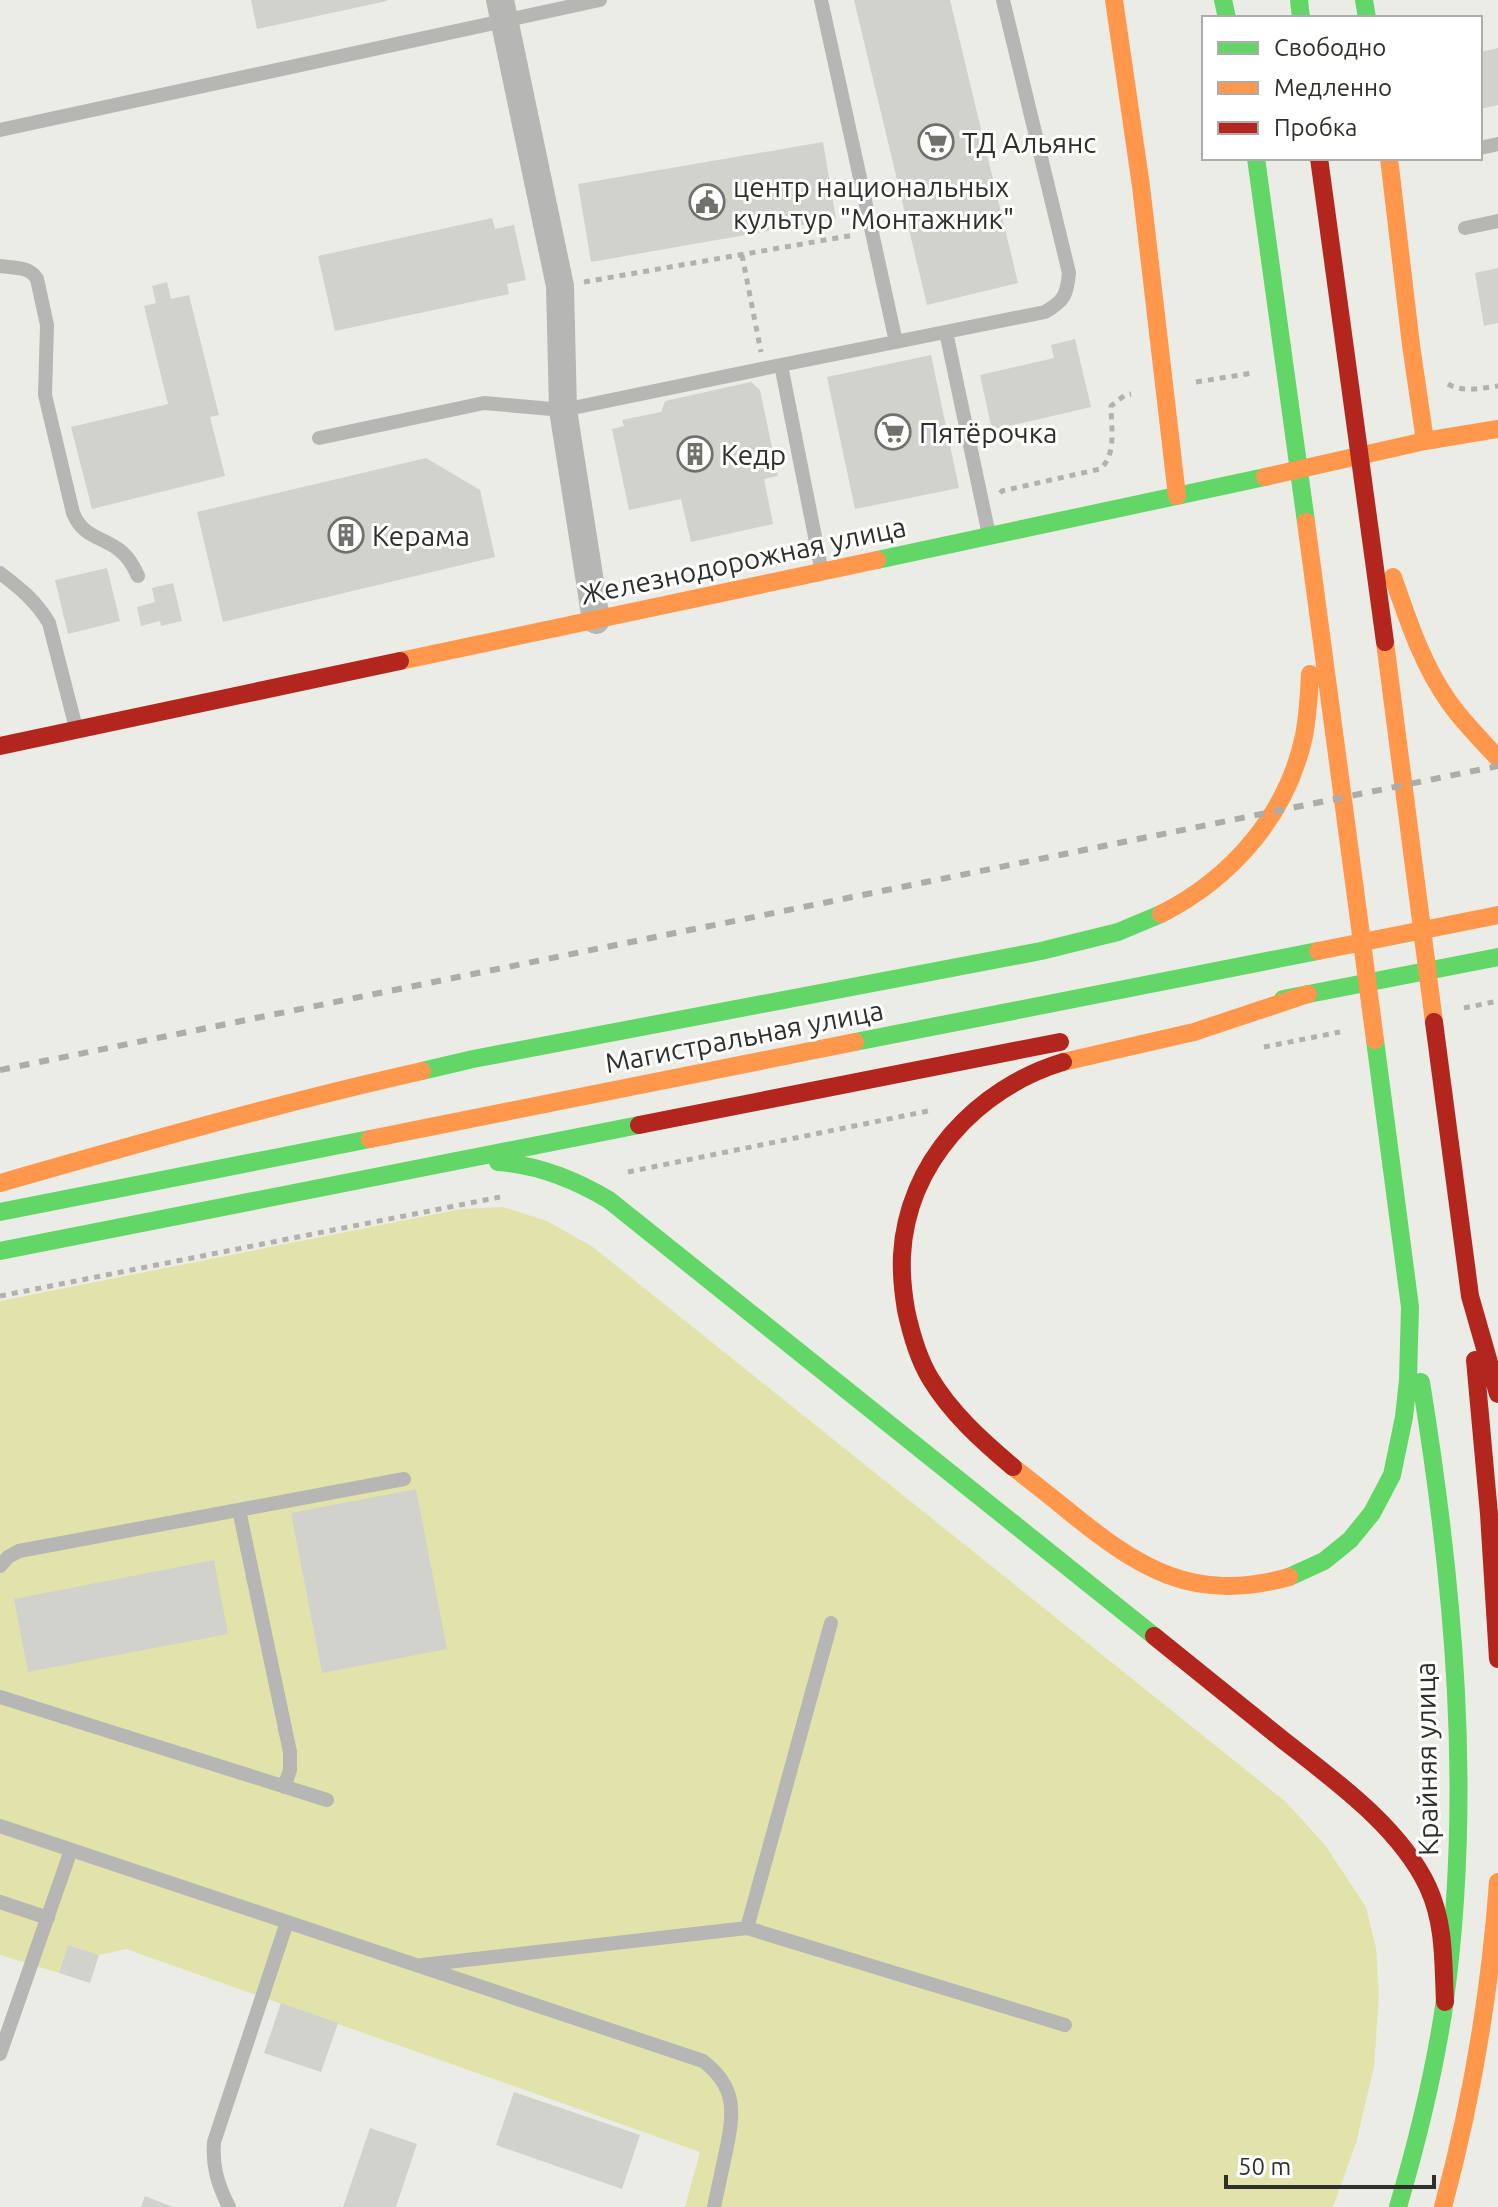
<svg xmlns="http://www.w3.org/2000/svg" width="1498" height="2207" font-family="Ubuntu,sans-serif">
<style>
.green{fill:#e2e3ab}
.building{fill:#d2d2cd}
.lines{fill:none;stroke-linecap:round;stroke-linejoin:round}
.path{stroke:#b1b1af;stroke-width:5;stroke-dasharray:6 6;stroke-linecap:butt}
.lane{stroke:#b6b6b5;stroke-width:14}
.street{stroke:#b6b6b5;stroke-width:28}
.fast{stroke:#63d668;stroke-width:18}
.slow{stroke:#ff974d;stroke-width:18}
.jam{stroke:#b3261e;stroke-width:18}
.rail{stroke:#acacaa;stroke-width:6;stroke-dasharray:10 10;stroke-linecap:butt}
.labels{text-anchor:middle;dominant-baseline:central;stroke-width:6;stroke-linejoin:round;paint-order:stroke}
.poi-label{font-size:28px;fill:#2f2f2b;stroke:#fff;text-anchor:start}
.street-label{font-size:28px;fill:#2f2f2b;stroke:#fff}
</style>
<rect width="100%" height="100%" fill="#ecece6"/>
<path class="green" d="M503,1207L547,1221L593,1247L1286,1802L1325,1845L1366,1907L1376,1948L1379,1995L1374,2067L1356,2143L1333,2207H685L700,2152L126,1949L99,1955L68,1945L59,1973L0,1955V1301L461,1209Z"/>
<path class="building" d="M251,0H387V1L257,29Z
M854,0H950L1018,283L927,305Z
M1498,48V105L1480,109V52Z
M823,142L836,219L591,262L578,184Z
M492,218L495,229L514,225L526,280L507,284L509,294L335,331L318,256Z
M1498,268V323L1484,326L1475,273Z
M167,282L171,299L189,295L219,415L210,417L225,476L92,509L71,427L168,404L144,306L156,303L152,286Z
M1075,339L1091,407L992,430L980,375L1054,358L1051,345Z
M931,355L959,488L855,509L827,377Z
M751,382L760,390L778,476L764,479L773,524L691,542L681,499L629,510L612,429L624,426L622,420L661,412L665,401Z
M426,458L480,490L495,557L223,622L197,512Z
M107,568L120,621L68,634L55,580Z
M173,583L182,621L161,626L160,621L141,626L137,607L155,602L152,588Z
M416,1489L447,1649L322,1673L291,1513Z
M214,1560L228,1634L28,1672L14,1599Z
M68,1945L99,1955L90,1983L59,1973Z
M281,2003L338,2023L321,2072L264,2053Z
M514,2092L640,2135L622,2189L496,2145Z
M370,2128L417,2144L396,2207H343Z
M145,2196L173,2207H141Z"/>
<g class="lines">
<path class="path" d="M742,255L761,352
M584,282L854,235
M1196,382L1253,373
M1448,384C1464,393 1481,388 1498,386
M1000,493L1002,491L1100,469C1117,455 1111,426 1111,406L1125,395L1131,394
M1464,1008L1498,1001
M1264,1047L1340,1032
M628,1172L928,1111
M0,1296L500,1197"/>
<path class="lane" d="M821,0L896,342
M0,130L600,0
M1480,148L1498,144
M1465,228L1498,221
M0,266C14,268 29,266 37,279L47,325L45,395L73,513C83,537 100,536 118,549C128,556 133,565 138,576
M946,332L989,535
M781,365L1045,312C1064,301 1067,295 1069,273L1003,0
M319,438L484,403L563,410L781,365L821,567
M0,573C20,588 36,601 49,623L76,728
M239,1510L290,1752V1770L284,1787
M0,1566L8,1557L19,1551L404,1479
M0,1697L327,1800
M0,1826L703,2061C737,2087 734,2112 726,2151C722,2170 718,2188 714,2207
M0,1902L48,1918
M747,1928L831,1623
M422,1965L747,1928L1065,2025
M0,2054L71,1850
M229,2207C218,2185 212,2167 214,2142L287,1922"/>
<path class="street" d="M500,0L560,286L563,410L596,620"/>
<path class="fast" d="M1223,0L1227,18
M1299,0L1301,18
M1364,0L1367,18
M1256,158L1306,522
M877,560L1265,477
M1283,999L1498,957
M855,1042L1318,951
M422,1071L473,1059L1041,951L1118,932L1161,914
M498,1162C539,1165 574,1179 609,1200L1154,1636
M0,1212L370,1139
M0,1251L639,1125
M1289,1577L1324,1561L1350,1540L1372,1513L1392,1475L1404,1417L1408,1380L1410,1307L1375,1040
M1398,2207C1418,2139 1435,2070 1445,2000C1473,1794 1454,1586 1421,1382"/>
<path class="slow" d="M1114,0L1141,186L1177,496
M1389,158L1411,345L1425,441
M1265,477L1425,441L1498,429
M1306,522L1375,1040
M1393,577C1408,620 1422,664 1449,702C1463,722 1481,740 1498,758
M1385,642L1434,1022
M400,661L877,560
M1161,914C1232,878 1287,815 1304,736C1308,715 1309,695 1310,674
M1318,951L1498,915
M1063,1062L1194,1032L1308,994
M370,1139L855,1042
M0,1183C140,1143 280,1103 422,1071
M1013,1467C1031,1481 1049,1495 1066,1509C1138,1568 1193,1604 1289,1577
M1443,2207C1472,2100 1490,1993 1498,1882"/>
<path class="jam" d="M1319,158L1385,642
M0,746L400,661
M1434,1022L1470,1296L1498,1394
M639,1125L1060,1042
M1475,1360L1489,1514L1498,1659
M1013,1467C982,1441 951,1413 930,1378C918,1358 911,1333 906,1310C903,1292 901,1274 902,1255C907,1163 977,1088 1063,1062
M1154,1636C1197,1671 1240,1705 1283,1740C1334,1780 1400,1827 1428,1887C1445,1924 1443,1963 1445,2002"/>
<path class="rail" d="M0,1070L1498,766"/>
</g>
<defs>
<symbol id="supermarket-ring" viewBox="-11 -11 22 22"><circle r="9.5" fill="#fff" stroke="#71716c" stroke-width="1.5"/><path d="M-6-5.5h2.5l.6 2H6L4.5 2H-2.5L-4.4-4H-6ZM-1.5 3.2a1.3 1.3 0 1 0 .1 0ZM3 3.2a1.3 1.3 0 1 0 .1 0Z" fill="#71716c"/></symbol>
<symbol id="civic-ring" viewBox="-11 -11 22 22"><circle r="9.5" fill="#fff" stroke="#71716c" stroke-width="1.5"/><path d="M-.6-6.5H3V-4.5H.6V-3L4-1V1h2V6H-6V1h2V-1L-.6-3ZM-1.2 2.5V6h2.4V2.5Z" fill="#71716c"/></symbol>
<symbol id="building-ring" viewBox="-11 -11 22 22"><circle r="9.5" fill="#fff" stroke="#71716c" stroke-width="1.5"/><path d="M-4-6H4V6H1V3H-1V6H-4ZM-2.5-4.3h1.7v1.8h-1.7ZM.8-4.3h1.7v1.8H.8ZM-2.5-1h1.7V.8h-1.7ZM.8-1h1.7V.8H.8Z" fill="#71716c"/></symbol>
</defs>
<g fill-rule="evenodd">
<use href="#supermarket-ring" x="916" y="122" width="40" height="40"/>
<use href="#civic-ring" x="687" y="182" width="40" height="40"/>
<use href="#supermarket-ring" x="873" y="412" width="40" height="40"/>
<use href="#building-ring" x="675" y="434" width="40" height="40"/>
<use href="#building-ring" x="326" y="515" width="40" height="40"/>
</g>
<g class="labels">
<g class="poi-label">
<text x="962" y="142">ТД Альянс</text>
<text x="733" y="186">центр национальных<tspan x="733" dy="32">культур "Монтажник"</tspan></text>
<text x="919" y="432">Пятёрочка</text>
<text x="721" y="454">Кедр</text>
<text x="372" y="535">Керама</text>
</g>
<g class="street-label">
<text transform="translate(743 560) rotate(-12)">Железнодорожная улица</text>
<text transform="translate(744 1036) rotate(-11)">Магистральная улица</text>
<text transform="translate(1426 1759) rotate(-91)">Крайняя улица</text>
</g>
</g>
<rect x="1202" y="16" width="280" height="144" fill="#ffffff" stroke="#acacaa" stroke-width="2"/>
<rect x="1218" y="42" width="40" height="12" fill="#63d668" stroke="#acacaa" stroke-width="2"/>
<text x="1274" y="56" font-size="24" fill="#2f2f2b">Свободно</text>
<rect x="1218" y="82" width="40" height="12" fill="#ff974d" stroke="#acacaa" stroke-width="2"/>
<text x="1274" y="96" font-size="24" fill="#2f2f2b">Медленно</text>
<rect x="1218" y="122" width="40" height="12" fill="#b3261e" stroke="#acacaa" stroke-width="2"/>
<text x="1274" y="136" font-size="24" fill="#2f2f2b">Пробка</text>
<path d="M1226 2175v12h208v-12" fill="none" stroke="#2f2f2b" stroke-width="4"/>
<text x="1238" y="2175" font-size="24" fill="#2f2f2b" stroke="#ffffff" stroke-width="6" paint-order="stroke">50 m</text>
</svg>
